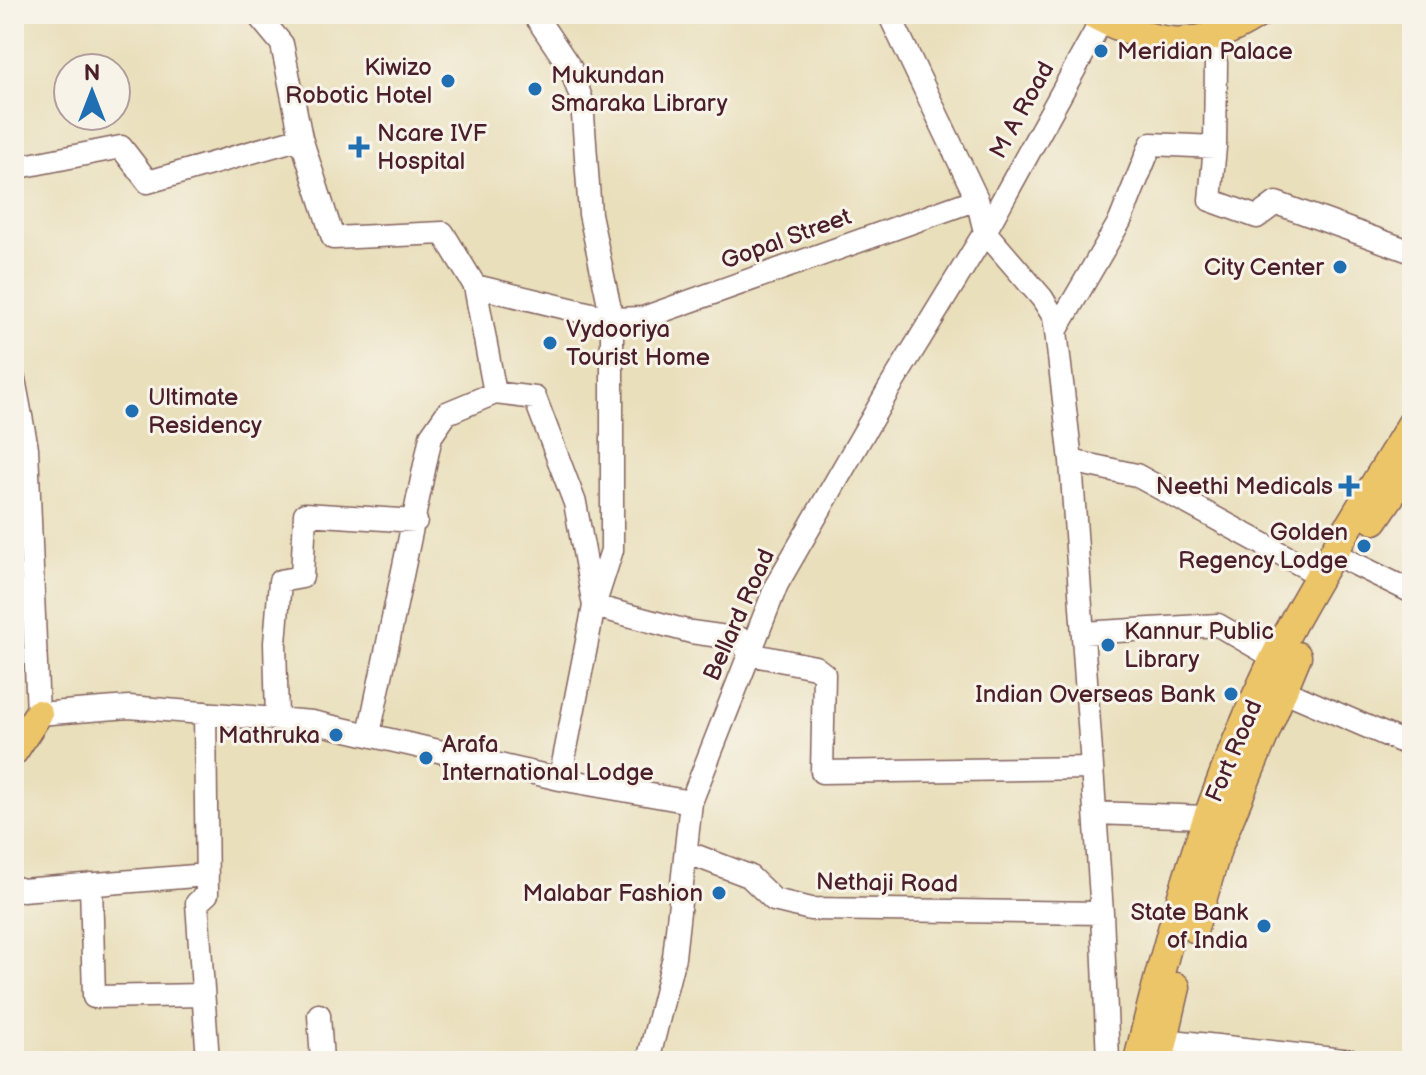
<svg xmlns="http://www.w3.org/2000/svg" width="1426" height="1075" font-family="'Balsamiq Sans',sans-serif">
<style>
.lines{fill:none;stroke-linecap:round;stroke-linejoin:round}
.minor-casing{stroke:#82625d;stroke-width:25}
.major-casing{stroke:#82625d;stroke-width:31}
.minor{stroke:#fff;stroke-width:22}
.major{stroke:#edc569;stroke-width:28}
.poi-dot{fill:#1f6fb2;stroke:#f7f3e8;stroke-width:3}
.labels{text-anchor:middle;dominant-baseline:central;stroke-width:6;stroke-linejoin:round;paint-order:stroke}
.poi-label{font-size:24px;fill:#4a1f2b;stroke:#f7f3e8;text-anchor:end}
.street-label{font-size:24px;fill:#4a1f2b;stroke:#f7f3e8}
</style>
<rect width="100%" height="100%" fill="#f7f3e8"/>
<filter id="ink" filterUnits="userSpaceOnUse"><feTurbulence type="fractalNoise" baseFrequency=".0125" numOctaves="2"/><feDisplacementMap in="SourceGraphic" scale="16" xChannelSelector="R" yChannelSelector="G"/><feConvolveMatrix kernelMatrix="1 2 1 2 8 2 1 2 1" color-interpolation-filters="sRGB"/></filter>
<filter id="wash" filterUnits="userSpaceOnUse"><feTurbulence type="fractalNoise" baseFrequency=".006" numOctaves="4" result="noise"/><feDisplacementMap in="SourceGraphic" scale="32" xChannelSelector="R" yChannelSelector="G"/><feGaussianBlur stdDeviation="1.8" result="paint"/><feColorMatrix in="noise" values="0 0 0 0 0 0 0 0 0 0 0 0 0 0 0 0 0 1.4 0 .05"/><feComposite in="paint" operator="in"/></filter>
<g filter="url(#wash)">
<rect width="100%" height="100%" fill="#e9dfbb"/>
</g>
<g filter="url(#ink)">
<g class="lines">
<defs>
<path id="minor" d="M257,14L282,44L301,138L333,238L443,233L475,286L612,319L643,318L977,199
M534,14L571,69L582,101L590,214L612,319V550L594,606L691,632L741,639L749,654L815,667L824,674L822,772L1092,768
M889,14L977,199L985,232L1042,298L1054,317L1056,331L1071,461L1102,913L1108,1061
M1215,147L1210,200L1257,217L1276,203L1412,252
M14,168L121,147L148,182L301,138
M1056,331L1120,221L1151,144L1215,147L1216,63L1209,39
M14,379L27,448L38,714L129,707L312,722L560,779L691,802
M495,393L535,398L575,503L594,606L560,779
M1071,461L1136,475L1320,575
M1347,560L1412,592
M1083,633L1218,625L1275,658
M1282,690L1412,746
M205,713L207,894L197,903L208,1061
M277,719L275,643L280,581L302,577L305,514L416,521
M369,734L431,436L447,413L495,393L475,286
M1095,813L1206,817
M686,852L749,876L774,900L811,909L1102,913
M91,884L94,997L203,995
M14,887L22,890L207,875
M319,1015L322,1061
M1164,1040L1352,1061
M648,1061L674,957L691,802L777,584L889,389L985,232L1105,14"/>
<path id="major" d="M1093,14C1156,47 1197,54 1258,14
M1374,520L1412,464
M14,751L38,714
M1194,928L1217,849L1297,656
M1138,1061C1172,916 1216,770 1285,637C1324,564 1369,494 1412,423
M1159,1061L1176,987"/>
</defs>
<use href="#minor" class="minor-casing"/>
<use href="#major" class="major-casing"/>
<use href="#minor" class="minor"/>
<use href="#major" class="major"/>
</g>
</g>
<g class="poi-dot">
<circle cx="1101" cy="51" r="8"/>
<circle cx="448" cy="81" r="8"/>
<circle cx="535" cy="89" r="8"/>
<path d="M355 135h8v8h8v8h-8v8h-8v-8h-8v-8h8z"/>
<circle cx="1340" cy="267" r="8"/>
<circle cx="550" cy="343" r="8"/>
<circle cx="132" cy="411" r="8"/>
<path d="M1345 474h8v8h8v8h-8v8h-8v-8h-8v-8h8z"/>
<circle cx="1364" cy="546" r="8"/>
<circle cx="1108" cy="645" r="8"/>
<circle cx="1231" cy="694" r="8"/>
<circle cx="336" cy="735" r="8"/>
<circle cx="426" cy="758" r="8"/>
<circle cx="719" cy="893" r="8"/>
<circle cx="1264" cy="926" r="8"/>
</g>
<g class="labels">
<g class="poi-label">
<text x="1117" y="51" text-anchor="start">Meridian Palace</text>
<text x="432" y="67">Kiwizo<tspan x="432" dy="28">Robotic Hotel</tspan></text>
<text x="551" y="75" text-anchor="start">Mukundan<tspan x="551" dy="28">Smaraka Library</tspan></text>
<text x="377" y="133" text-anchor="start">Ncare IVF<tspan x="377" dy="28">Hospital</tspan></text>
<text x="1324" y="267">City Center</text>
<text x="566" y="329" text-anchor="start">Vydooriya<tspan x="566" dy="28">Tourist Home</tspan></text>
<text x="148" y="397" text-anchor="start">Ultimate<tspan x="148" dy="28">Residency</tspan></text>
<text x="1333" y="486">Neethi Medicals</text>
<text x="1348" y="532">Golden<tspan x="1348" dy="28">Regency Lodge</tspan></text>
<text x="1124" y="631" text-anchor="start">Kannur Public<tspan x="1124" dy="28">Library</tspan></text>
<text x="1215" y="694">Indian Overseas Bank</text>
<text x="320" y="735">Mathruka</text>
<text x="442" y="744" text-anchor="start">Arafa<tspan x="442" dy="28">International Lodge</tspan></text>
<text x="703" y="893">Malabar Fashion</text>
<text x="1248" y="912">State Bank<tspan x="1248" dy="28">of India</tspan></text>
</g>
<g class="street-label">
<text transform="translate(1022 110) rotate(-61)">M A Road</text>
<text transform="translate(786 239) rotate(-20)">Gopal Street</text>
<text transform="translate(739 615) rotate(-66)">Bellard Road</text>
<text transform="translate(1234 751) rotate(-67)">Fort Road</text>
<text transform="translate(887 883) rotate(1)">Nethaji Road</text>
</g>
</g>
<rect width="1426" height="1075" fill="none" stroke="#f7f3e8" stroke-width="48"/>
<g transform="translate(92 92)"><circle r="38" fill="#f7f3e8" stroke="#b29e9c" stroke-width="2"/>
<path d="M0-6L14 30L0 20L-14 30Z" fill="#1f6fb2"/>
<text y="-12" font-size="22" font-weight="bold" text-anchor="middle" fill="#4a1f2b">N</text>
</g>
</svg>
